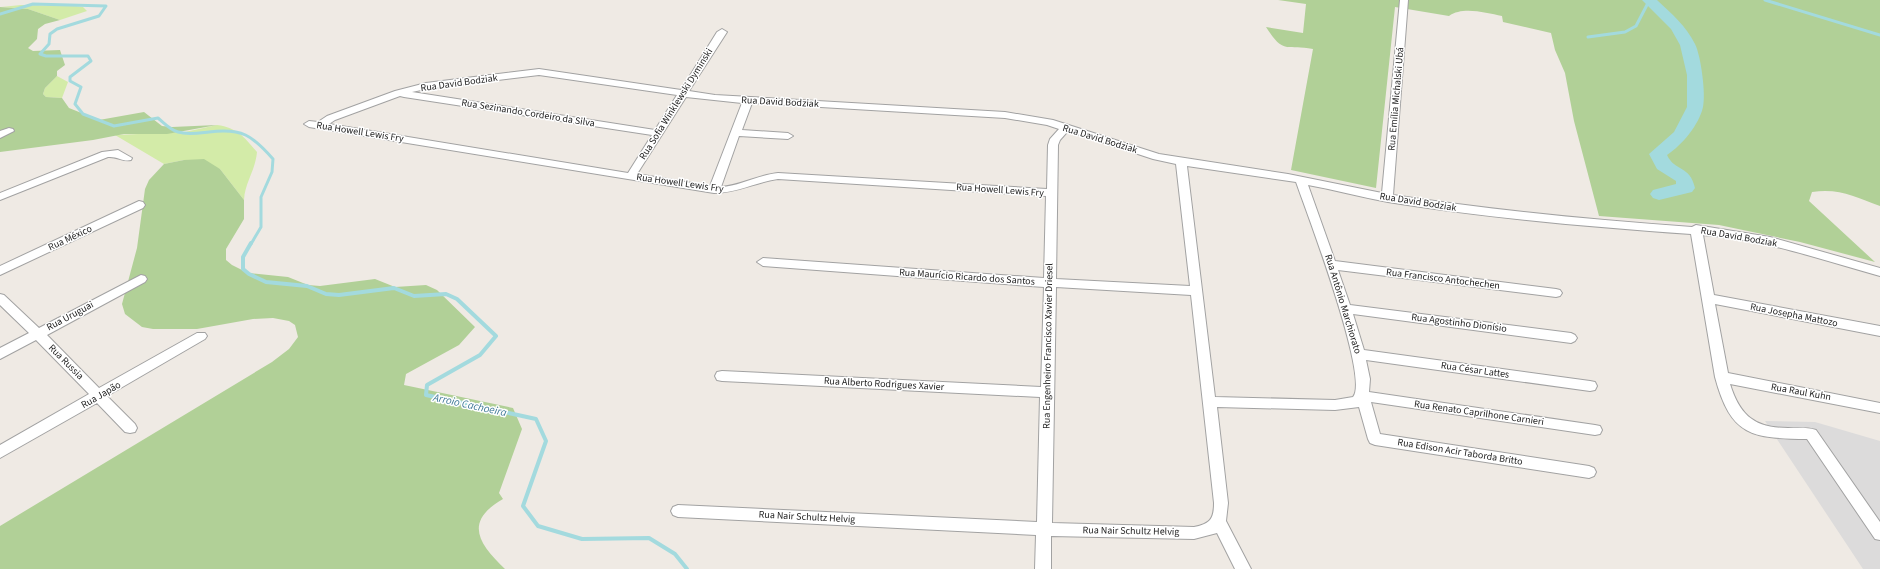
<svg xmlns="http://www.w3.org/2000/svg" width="1880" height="569" font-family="'Source Sans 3',sans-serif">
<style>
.residential{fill:#dcdbdb}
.grass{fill:#d3eba8}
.forest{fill:#b1d097}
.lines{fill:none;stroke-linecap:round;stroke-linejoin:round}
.stream-far1{stroke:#a3dade;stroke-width:3}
.stream{stroke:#a3dade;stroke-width:4}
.river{fill:#a3dade;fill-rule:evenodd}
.minor-casing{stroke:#a2a2a2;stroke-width:2}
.minor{fill:#fff;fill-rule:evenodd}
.labels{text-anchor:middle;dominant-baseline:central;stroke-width:3;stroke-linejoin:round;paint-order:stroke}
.street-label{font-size:10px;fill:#1e1e1e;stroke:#fff}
.water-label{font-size:11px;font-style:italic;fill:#407a98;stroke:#fff}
</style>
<rect width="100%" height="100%" fill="#efeae4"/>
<path class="residential" d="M1765,421L1815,422L1880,441V569H1863Z"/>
<path class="grass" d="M21,5L76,6L83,7L87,11L60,20L28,9L1,7Z
M57,76L68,82L62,98L46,97L43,94L45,88Z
M217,125C238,128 244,137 257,152C255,172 245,182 244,200L220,169L184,160L164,164L115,135L185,132Z"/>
<path class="forest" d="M1278,0H1880V206C1855,197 1840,188 1812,192L1809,201L1875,262L1800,242L1719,225L1599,216L1574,121L1565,73L1555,50L1551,33L1503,22L1502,16C1486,13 1463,6 1449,16L1395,7L1376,188L1291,170L1313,49C1285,44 1284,55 1266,27L1303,33L1306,4Z
M0,7L28,9L60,20L45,24L38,29L37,39L28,48L33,51L60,50L65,65L57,71V76L45,88L43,94L46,97L62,98L69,108L99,120L144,112L162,126L172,127L217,125L167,134H124L93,140L0,152Z
M204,159L220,169L244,200V219L226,249V260L232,265L248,273L288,277L308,285L320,286L375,279L395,287L426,285L437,290L475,327L459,345L406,374L404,385L513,408L522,429L499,493L503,499C463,522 479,544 505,569H0V526L272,362L289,349L298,337L295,325L289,321L273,318L253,319L197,329H153L142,327L125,314L122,304L137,248L145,189L149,180L164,164L184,160Z"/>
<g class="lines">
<path class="stream-far1" d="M1765,0L1880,35
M0,14L33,4L106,6L99,16L57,29L50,34L49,44L40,54L46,56H88L91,61L70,77V81L81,87L75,104L83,114L114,126L158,118C164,123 170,130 178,132C188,135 199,133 209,132C242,128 252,135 273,159L272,172L261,197V227L251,244
M1588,37L1625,32L1636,26L1649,1"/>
<path class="stream" d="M251,243L243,257V269L249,274L266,282L307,286L326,294L339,295L394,288L414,296L446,294L457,299L496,336L480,355L427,385L426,395L536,419L546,441L523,506L538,526L582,539L649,538L675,554L687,569"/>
<path class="river" d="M1642,0H1657C1672,14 1686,26 1695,44C1701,56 1706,94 1703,107C1699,125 1682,145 1667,155C1675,172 1690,165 1695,188L1692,192L1659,200L1653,198L1650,194L1653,190L1676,184V181L1657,169L1649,154L1674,132L1687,107V75L1680,45L1671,29Z"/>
<defs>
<path id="minor" d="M1400,0H1408L1393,195C1492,210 1592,220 1692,227L1696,225L1770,237L1880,268V276C1822,260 1764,239 1703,235L1714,295L1880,326V336L1715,304L1728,373L1880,403V413L1730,384C1740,416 1755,428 1788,428C1797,428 1807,427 1816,430L1880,522V540L1875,539L1807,439C1752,438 1731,437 1715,377L1691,234C1590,227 1488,218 1388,202C1361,197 1335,190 1308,185L1335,261L1556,289L1560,290L1562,293L1560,296L1556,297L1338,270L1350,305L1571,333L1575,335L1577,338L1575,341L1571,343L1353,314L1364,350L1590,381L1595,382L1597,386L1595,390L1590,391L1366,360L1370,379L1369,392L1595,425L1600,426L1602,430L1600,434L1595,435L1371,402L1380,434L1589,466L1594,468L1596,472L1594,476L1589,478L1375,445L1370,443L1368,439L1359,407L1335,410L1217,407L1228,503L1226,521L1251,569H1235L1217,533L1194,539L1051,536V569H1035L1036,535L678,517L673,515L671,511L673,507L678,505L1037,522L1040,397L722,381L717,380L715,376L717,372L722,371L1041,387L1044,287L763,266L757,262L763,258L1044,278L1046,196L778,179C756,182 737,193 714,193L309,127L304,124L309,121L318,122L327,116L395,91L426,83L539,69L681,90L717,32L722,29L727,32L689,91L715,95L1005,112L1053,120L1159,154L1288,174L1382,193ZM539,75L677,95L655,130L412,92L426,89ZM400,96L404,97L652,135L628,173L329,124L335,120ZM686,97L742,103L710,186L637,174ZM752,103L1005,118L1047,125L1059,129L1050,139L1048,145L1047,189L778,173C758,175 740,186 721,187L739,136L788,139L793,136L788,133L742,130ZM1068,131L1153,159L1176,164L1190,286L1056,279L1058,145L1060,140ZM1187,166L1296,182C1307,213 1370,378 1353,397L1335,400L1215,397ZM1056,287L1191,295L1214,503C1214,519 1210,524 1194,527L1052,523Z
M9,128L13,129L14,131L0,138V131Z
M118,150L132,158L131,160C123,162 117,156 108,157L0,200V193L102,152Z
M139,201L143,202L145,205L143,208L0,275V266Z
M141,275L145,276L147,279L145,282L47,335L99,388L197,333H205L207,336L205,339L107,396L135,424L137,428L135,432L130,433L125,432L97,403L0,458V445L89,394L36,340L0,359V348L29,333L0,305V294L4,295L39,328Z"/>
</defs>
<use href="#minor" class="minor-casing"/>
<use href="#minor" class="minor"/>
</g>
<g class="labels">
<g class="street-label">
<text transform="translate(459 83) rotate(-8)">Rua David Bodziak</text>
<text transform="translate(1396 99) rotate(-85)">Rua Emília Michalski Ubá</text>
<text transform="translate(780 102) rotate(3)">Rua David Bodziak</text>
<text transform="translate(676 104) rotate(-58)">Rua Sofia Winklewski Dyminski</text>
<text transform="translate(528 113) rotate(9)">Rua Sezinando Cordeiro da Silva</text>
<text transform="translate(360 132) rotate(9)">Rua Howell Lewis Fry</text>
<text transform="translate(1100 139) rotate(17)">Rua David Bodziak</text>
<text transform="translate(680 183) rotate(8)">Rua Howell Lewis Fry</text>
<text transform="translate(1000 190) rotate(4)">Rua Howell Lewis Fry</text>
<text transform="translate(1418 202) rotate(9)">Rua David Bodziak</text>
<text transform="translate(1739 237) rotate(10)">Rua David Bodziak</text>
<text transform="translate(70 238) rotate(-25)">Rua México</text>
<text transform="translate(967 277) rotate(4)">Rua Maurício Ricardo dos Santos</text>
<text transform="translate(1443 279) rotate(7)">Rua Francisco Antochechen</text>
<text transform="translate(1343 304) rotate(73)">Rua Antônio Marchiorato</text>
<text transform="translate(1794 315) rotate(11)">Rua Josepha Mattozo</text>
<text transform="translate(70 316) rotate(-28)">Rua Uruguai</text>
<text transform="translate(1459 323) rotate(7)">Rua Agostinho Dionísio</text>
<text transform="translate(1048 346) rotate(-89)">Rua Engenheiro Francisco Xavier Driesel</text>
<text transform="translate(66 362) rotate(45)">Rua Russia</text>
<text transform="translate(1475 370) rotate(8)">Rua César Lattes</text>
<text transform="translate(884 384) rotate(3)">Rua Alberto Rodrigues Xavier</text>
<text transform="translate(1801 392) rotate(10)">Rua Raul Kuhn</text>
<text transform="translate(101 395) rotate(-30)">Rua Japão</text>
<text transform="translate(1479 413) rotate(8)">Rua Renato Caprilhone Carnieri</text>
<text transform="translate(1460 452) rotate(9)">Rua Edison Acir Taborda Britto</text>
<text transform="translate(807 517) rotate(3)">Rua Nair Schultz Helvig</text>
<text transform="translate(1131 531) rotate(1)">Rua Nair Schultz Helvig</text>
</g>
<g class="water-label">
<text transform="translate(470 405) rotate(12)">Arroio Cachoeira</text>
</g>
</g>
</svg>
